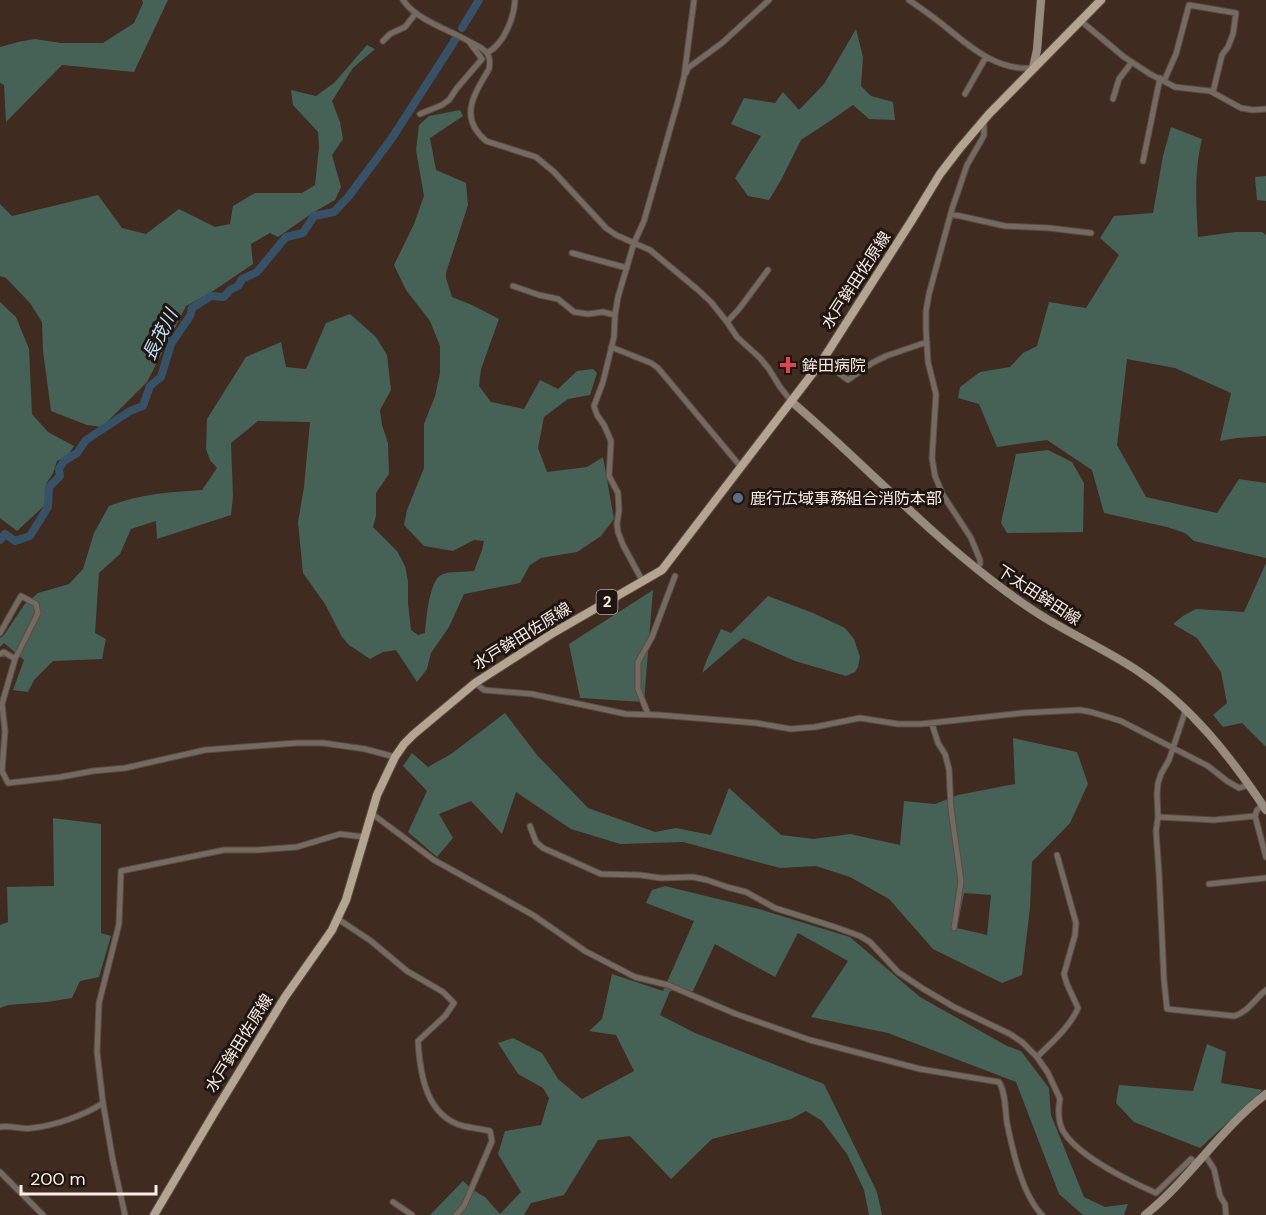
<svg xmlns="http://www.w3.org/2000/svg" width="1266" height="1215" font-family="'DM Sans','Noto Sans JP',sans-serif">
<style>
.green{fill:#466155;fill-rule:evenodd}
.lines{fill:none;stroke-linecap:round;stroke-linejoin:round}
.river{stroke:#375267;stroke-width:8}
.street-casing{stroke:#5e4a41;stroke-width:7}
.secondary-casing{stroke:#5e4a41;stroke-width:9}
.primary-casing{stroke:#5e4a41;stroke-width:10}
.street{stroke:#736b62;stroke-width:5}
.secondary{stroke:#988c7e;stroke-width:8}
.primary{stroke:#b4a593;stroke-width:8}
.health-dot{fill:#e0444e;stroke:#201611;stroke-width:2}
.service-dot{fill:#5c6f8a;stroke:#201611;stroke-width:2}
.labels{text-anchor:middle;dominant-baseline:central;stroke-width:6;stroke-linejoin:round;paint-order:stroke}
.shield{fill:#201611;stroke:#b9aca6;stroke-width:1.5}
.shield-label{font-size:15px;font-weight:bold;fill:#fbece6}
.street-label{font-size:16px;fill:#fbece6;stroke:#201611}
.poi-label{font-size:16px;fill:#fbece6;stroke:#201611;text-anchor:start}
.water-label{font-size:18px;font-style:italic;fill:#c1e0f8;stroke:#201611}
</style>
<rect width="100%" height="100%" fill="#402b21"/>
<path class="green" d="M142,0H168L134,72L62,65L6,122L4,85L0,83V47L18,42L35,39L61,43H103L134,23L143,3Z
M856,29L863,57L861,86L871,96L893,102L895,120L869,119L853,105L830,121L801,140L781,180L769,200L748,196L735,178L761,136L731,124L744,98L775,103L783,92L799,110L824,84Z
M367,45L375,49L353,68L332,101L340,122L343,139L332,155L341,187L335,200L314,212L278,237L270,233L251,244L253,264L213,291L186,306L147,382L102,427L87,425L51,411L43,351L42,322L30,303L6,278L0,276V204L12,216L98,195L122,228L146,234L179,209L215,227L230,224L233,206L255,193H302L315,185L319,147L318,132L293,105L291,90L316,96L334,83Z
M460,110L463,116L430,138L436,170L466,183L468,205L446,273V278L452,297L472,305L499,319L481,369L479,386L491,402L524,409L540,380L558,389L577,371L593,369L597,373L590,395L568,399L544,417L538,448L547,472L587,467L603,457L614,519L601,536L577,552L541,558L530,565L520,583L464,594L449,627L431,653L427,669L417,682L396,650L383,652L370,659L349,645L342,637L325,604L303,573L298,522L304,487L310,422L258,421L231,443L233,496L231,515L157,539L156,521L131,529L120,554L99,573L95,633L106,639L102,659L53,661L34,680L28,692L13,690L24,660L4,643L0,647V638L4,635L24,605L38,593L69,584L83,569L94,533L109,506C139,494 170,492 202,490L217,468L210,460L206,449L207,419L246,357L281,342L286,367L306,369L326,323L350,314L376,337L387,355L391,390L380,410L382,425L388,443L389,474L376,493V516L373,527L397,551L405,566L408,581V603L411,630L418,635L425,633C426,621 429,581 441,575C447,571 465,572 474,571L482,550L484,541L474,540L453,551L424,546L404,525L407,510L424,468V424L435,396L440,373V346L430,321L406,290L394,265L414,224L424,196L416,150L419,125L429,116Z
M1171,127L1202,139C1194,171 1196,204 1198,237L1235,232H1262L1266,235V436L1237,438L1220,441L1231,393L1175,368L1127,359L1117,445L1146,497L1217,513L1239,479L1266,483V558L1194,541L1185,533L1167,527L1104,513L1092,470L1047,440L997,447L979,404L958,398L960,387L980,372L1010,367L1023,353L1037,346L1049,302L1086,308L1119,255L1100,238L1114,216L1153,213L1163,156Z
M1266,176V201L1257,200L1255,177Z
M0,302L16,317L29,349L32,414L48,432L74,446L67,457L57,461L53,473L46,484V497L44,506L17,531L0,518Z
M1048,450L1072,462L1084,483L1083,532L1007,533L1001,523L1016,454Z
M1266,563V747L1242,723L1223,727L1213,715L1227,703L1221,672L1197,638L1173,624L1183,616L1196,609L1244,612Z
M653,590L644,702L580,698L569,644Z
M768,596L813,613L845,628L854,639L860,657L858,667L855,672L846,676L795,661L743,638L702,673L707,659L721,629L731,633Z
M505,713L537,755L588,808L655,832L676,828L711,835L729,788L781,835L814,839L850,834L900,845L904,801L935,804L958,795L1015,784L1013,738L1077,752L1088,784L1070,823L1032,862L1030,908L1022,975L1002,983L933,949L889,899L850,877L816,866L780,868L683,842L620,844L571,829L516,792L502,834L471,801L439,814L453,838L437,857L408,832L427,791L403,766L412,753L428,767L451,754ZM964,893L991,895L987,935L957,928Z
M53,818L101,824V933L111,936L99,977L80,981L72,998L47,1002L8,1005L0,1008V925L8,922L7,887L54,886Z
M665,886L759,909L850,937L920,997L1007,1046L1021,1051L1049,1088L1051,1115L1084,1197L1105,1207L1128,1204L1124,1215H1083L1059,1194L1016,1082L888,1033L811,1017L848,961L798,933L775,977L715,944L693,991H670L660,1015L695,1033L824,1084L877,1192L882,1215H869L864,1190L847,1154L822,1121L806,1111L791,1119L712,1139L671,1179L630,1136L598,1140L564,1195L531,1203L524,1215H430L463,1181L473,1190L485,1197L500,1214L521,1192L498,1154L505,1131L541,1125L549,1098L543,1088L518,1074L498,1043L513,1038L542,1053L558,1079L582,1099L634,1071L616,1035L589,1031L602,1019L612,974L663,991L694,921L646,903L652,890Z
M1207,1044L1226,1052L1221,1083L1263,1090L1200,1148L1134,1122L1116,1103L1119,1085L1193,1091Z"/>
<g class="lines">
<path class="river" d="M462,28L479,0
M0,540L5,534L15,541L30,536L48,507L49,487L60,476L59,469L64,461L77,453L86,440L130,411L143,406L150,386L161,377L171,344L190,316L192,308L211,296L224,297L230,290L238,286L242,279L257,272L286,237L303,233L314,216L334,212L349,196L392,138L457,37"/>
<defs>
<path id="street" d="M403,0C416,20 450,30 470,42C475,45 482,47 486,52C490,56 490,64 489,69C474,95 458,117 486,141L536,157L554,172L606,228L616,235L650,250L697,289L711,302L727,322L737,337L760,358L769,369L780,387L792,402
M909,0C922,9 935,18 947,28C972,49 999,71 1033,68
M1081,21L1124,57L1150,74L1175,87L1210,91L1241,108L1253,110L1266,109
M383,41L390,34L405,27L416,13
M487,53C504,44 514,18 515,0
M686,73L688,68L722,43L769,0
M1164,81L1176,54L1189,5L1236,13L1233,34L1228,47L1222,55L1213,92
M965,94L986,57
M1113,99L1119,79L1132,62
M420,114L442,105L449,100L457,88L482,59L470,43
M1143,161L1160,78
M951,214L1005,226L1049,228L1091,233
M572,253L627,268
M513,286L539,295L558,299L574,312L588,314L603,312L615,315
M727,322L739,309L768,270
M611,347L651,363L658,368L741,467
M822,361L848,380L872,363L886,356L927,342
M976,569L980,564V560L971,538L943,495L935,476L932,458L936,394L928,362L926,330V311L929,294L952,209L967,165L982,139L984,135V122
M643,582L623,545L618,532L617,524L619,510L618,493L609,476L611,441L604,425L597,415L594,406L603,382L614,337L615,315L618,297L634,243L644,221L678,101L684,77L694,0
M0,633L21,596L36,604L38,613L15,659L2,704L5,731L2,771L8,783L61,777L93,771L125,768L205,750L296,743H323L365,749L395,757
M0,654L4,652L15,659
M475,683L484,690L532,694L626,714L659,715L756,723L791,729L815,727L860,718L898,724H921L1022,713L1080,710L1091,712L1121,721L1208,766L1227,781L1239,788L1249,785
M1186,709L1169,760L1161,774L1158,783L1157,794L1158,817L1156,831L1159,873L1164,980L1167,1009L1234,1016C1247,1013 1256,998 1266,990
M648,714L638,689V662L652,637L675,576
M932,724L938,743L945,754L949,769L951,809L961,881L954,928
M1263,805L1257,810L1255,816L1266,857
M371,813L434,860L533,915L585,951L635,977L668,985L736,1014L810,1040L920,1069L999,1082C1006,1093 1005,1111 1007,1123C1013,1152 1022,1194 1042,1215
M1158,817L1214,820L1255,816
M530,826L536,842L543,848L601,874L640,875L661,878L693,877L707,880L727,887L746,892L775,908L835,927L860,936L870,942L898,972L922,988L954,1007L1010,1034L1022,1042L1037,1057L1048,1073L1060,1099C1058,1108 1058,1122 1063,1131C1078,1156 1129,1181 1156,1193L1191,1159L1197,1164
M1209,884L1266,878
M338,919L371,941L407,971L443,992L454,1003L445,1016L418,1041C420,1074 426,1116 463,1126C472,1128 481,1129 490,1131L492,1141L464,1206L456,1215
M1037,1057C1052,1042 1070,1027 1078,1008L1067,984L1064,974L1075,935L1076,923L1057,855
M0,1127C11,1125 22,1130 33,1128C56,1125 83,1116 103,1103
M1205,1155L1214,1169L1220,1196L1225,1204L1226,1215
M0,1172L43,1215
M393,1202L412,1215
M125,1215L113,1161L103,1103L97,1052L99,1003L119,924L121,871L224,850H257L297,847L340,834L364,837"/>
<path id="secondary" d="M1033,68L1037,50L1041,0
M792,402C860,460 921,526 991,580C1013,597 1035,613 1059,626C1085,641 1113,654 1138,671C1191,706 1231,757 1266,810
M1145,1215C1190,1179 1220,1129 1266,1094"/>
<path id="primary" d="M154,1215L216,1110L285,997L332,930L346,900L377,795L395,757L404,744L414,734L475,683L553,633L662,570L822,361L912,220L940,174L960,148L989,114L1101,0"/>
</defs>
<use href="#street" class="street-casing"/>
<use href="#secondary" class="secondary-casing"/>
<use href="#primary" class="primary-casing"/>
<use href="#street" class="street"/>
<use href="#secondary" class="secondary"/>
<use href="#primary" class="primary"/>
</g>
<path class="health-dot" d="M785 356h6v6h6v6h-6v6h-6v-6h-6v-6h6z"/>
<circle class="service-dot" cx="738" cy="498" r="6"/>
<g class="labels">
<rect class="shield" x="596.5" y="590" width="21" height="24" rx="4.5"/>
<g class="shield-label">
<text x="607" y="602">2</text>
</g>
<g class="street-label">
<text transform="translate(856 280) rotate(-57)">水戸鉾田佐原線</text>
<text transform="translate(1039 595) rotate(33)">下太田鉾田線</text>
<text transform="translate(522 636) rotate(-32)">水戸鉾田佐原線</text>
<text transform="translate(239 1043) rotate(-58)">水戸鉾田佐原線</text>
</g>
<g class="poi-label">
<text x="802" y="365">鉾田病院</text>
<text x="750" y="498">鹿行広域事務組合消防本部</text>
</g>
<g class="water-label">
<text transform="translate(160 335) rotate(-63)">長茂川</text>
</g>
</g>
<path d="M21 1185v9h135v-9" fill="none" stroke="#fbece6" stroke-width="3"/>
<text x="30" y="1185" font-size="18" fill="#fbece6" stroke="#201611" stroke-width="4.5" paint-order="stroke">200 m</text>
</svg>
